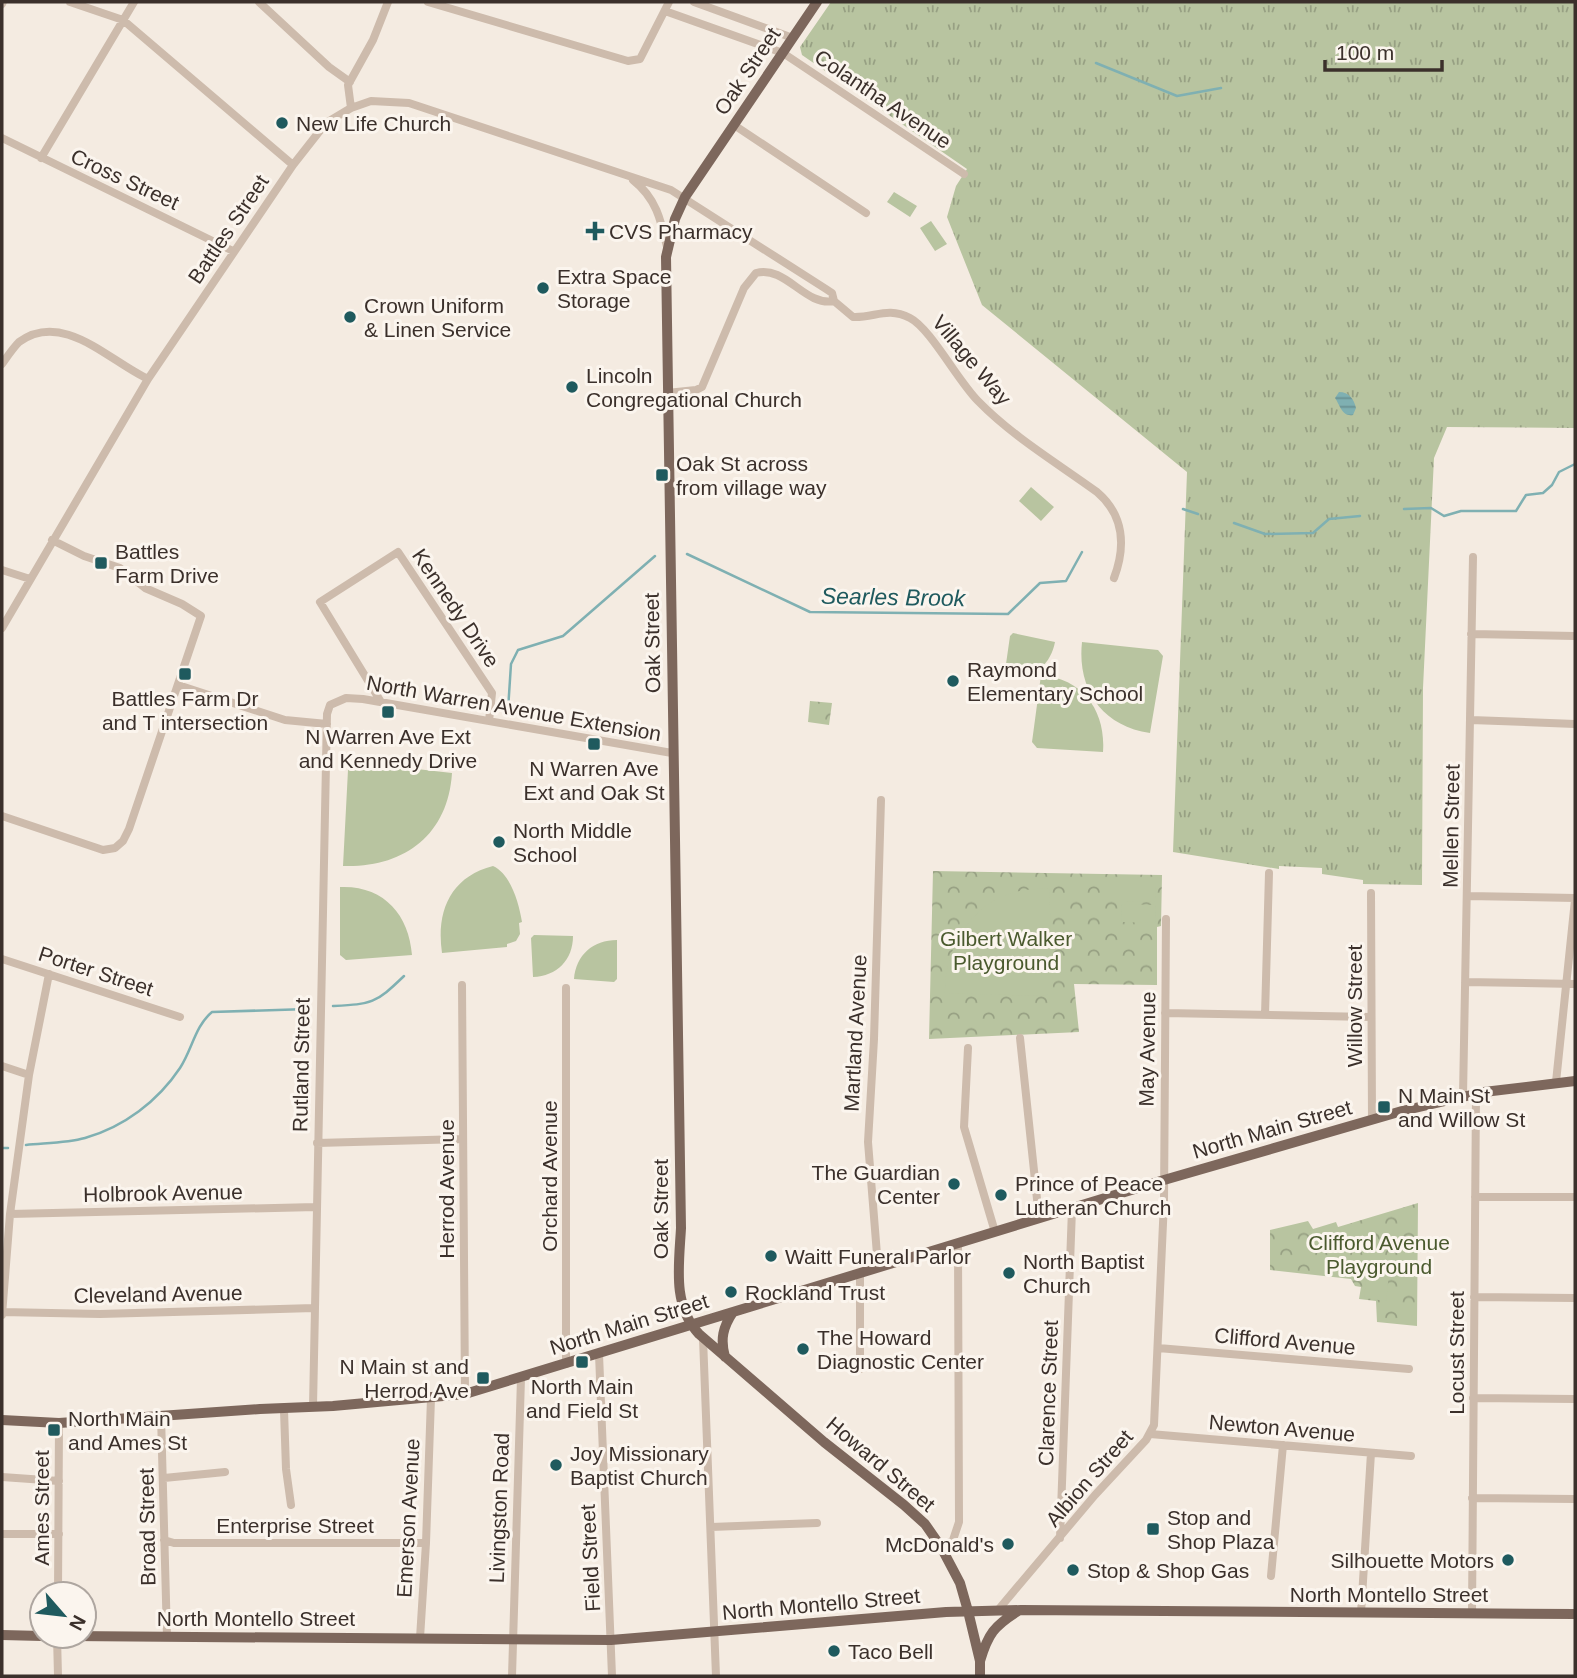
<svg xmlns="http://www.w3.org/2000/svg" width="1577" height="1678" font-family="Arial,sans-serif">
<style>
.grass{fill:url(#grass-tufts)}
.park{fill:url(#park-crowns)}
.garden{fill:#b8c4a0}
.water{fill:url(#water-rules)}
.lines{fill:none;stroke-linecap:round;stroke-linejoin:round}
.stream{stroke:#7fb0b2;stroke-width:2.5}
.minor{stroke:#cdbbac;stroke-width:8}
.major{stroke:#7d675c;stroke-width:10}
.poi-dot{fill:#1f5a5e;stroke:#fbf5ee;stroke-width:2.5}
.labels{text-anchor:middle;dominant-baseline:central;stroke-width:6;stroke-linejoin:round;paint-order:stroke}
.street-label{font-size:21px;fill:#3b302b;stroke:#fbf5ee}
.poi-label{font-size:21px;fill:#3b302b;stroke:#fbf5ee;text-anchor:start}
.park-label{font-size:21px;fill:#4a5a2e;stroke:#fbf5ee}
.water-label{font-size:23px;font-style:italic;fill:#1f5a5e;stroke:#fbf5ee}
</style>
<defs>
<pattern id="grass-tufts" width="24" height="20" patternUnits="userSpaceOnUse" patternTransform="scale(1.75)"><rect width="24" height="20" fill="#b8c4a0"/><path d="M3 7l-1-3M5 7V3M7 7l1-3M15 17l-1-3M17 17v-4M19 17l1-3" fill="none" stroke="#97a083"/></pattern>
<pattern id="park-crowns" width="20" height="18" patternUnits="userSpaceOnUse" patternTransform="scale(1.75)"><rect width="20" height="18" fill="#b8c4a0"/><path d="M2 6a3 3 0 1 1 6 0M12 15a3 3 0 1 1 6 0" fill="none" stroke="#97a083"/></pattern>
<pattern id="water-rules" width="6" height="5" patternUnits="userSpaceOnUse" patternTransform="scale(1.75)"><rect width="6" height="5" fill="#7fb0b2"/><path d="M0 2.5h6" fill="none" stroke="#699091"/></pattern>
</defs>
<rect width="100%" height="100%" fill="#f4ebe1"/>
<path class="grass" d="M831,2H1575V428L1447,427L1434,458L1423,688L1422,885L1363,884V880L1322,874V868L1279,866V869L1173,852L1187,472L982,305L947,217L956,186L967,169L802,55L800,47Z"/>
<path class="park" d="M810,701L832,703L829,725L808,722Z
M933,871L1162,875L1161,926L1157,927V985L1074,984L1079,1032L929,1039Z
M1418,1203L1417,1326L1377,1322L1376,1301L1359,1299L1361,1287L1355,1286L1351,1279L1270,1270V1230L1308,1221L1313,1229L1336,1222L1338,1227Z"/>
<path class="garden" d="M894,192L917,206L910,217L887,202Z
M931,221L947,244L935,251L920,228Z
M1031,487L1054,507L1041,521L1019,501Z
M1013,633L1055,642C1050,668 1029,681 1004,678L1010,636Z
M1082,642L1158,650L1163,656L1150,733C1101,726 1077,688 1082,642Z
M1041,675C1084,679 1106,712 1103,752L1037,748L1032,742Z
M355,762L452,773C448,836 403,868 343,866L348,770Z
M493,866C511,874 519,904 522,922L519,923L520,934L516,941L507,944V947L442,953C436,912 450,877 493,866Z
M1122,883H1156L1155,902L1122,901Z
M340,887C383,885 409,914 412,955L346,960L340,955Z
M1049,888L1053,987L1046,996L945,993C944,951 969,906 1011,893C1024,889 1036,889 1049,888Z
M1122,904L1156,905L1155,923L1121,922Z
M534,935L573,936C573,960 557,976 533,977L531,938Z
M617,940V979L614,982L574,979C576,955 593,940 617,940Z
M1368,1263L1390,1265L1386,1301L1364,1298Z"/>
<path class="water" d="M1339,392C1349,392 1354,399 1356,408L1353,415C1342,417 1340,405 1335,398Z"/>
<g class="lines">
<path class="stream" d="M1096,63L1177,96L1221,88
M1183,509L1198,514
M1404,509L1431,508L1444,516L1461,511H1516L1526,495L1543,493L1552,485L1559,472L1575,464
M1234,523L1265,534L1313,533L1329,519L1360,516
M687,554L810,612L1008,614L1040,583L1066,581L1082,552
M508,710L511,664L518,650L563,636L655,556
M333,1006C372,1004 375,1004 404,976
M26,1145C45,1143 67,1143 85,1138C124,1127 158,1101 180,1068C192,1050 195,1026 212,1012L308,1009
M2,1148H8"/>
<path class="minor" d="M70,2L123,20L293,165
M259,2L329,67L350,82
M428,2L628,61L640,59L669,2
M694,2L793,38
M2,4L3,2
M665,11L783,53L964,174
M351,108L348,85L373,40L388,2
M734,125L866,213
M2,138L233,251
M41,158L134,2
M633,180C656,198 661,220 667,247
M2,364C7,357 13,348 19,342C63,310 109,361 148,379
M667,393L696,390L702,387L744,288L756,273C786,265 805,307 834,301L853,317C875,318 887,306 910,318C930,328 958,381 978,401C1012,436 1057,463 1097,492C1124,515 1126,546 1114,578
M2,570L30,579
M2,628L148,379L293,165L326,123L351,108L371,101L409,103L671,190L826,289L832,293L834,301
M1471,634L1575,636
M178,685L285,720L327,724
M381,702L320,602L398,552L492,693L489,721
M1471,720L1575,724
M2,816L103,850L115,848L123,841L129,829L201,616L182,604L145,588L120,568L84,556L52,540
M1371,893L1372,1120
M1467,896L1575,898
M2,959L180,1017
M1465,982L1575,984
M462,985L465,1394
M1165,1013L1370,1017
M1265,1015L1269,873
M1020,1038L1039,1218
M968,1048L964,1127L995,1232
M2,1066L29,1075
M1556,1082L1575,900
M1463,1096L1473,557
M317,1143L463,1139
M1475,1197H1575
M10,1214L316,1207
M878,1267L868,1142L874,1039L881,800
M860,1273V1369
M1474,1297L1575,1298
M2,1312L100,1314L314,1308
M2,1315L10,1214L29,1075L49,974
M703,1338L716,1676
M1158,1348L1409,1369
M599,1354L612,1676
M566,1364V988
M1473,1398L1575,1399
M313,1407L327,714L330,705L346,698L363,699L672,753
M284,1410L286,1469L291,1505
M161,1415L167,1637
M1150,1434L1411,1456
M2,1477L59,1481
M164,1478L225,1472
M1472,1498L1575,1499
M711,1527L817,1523
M2,1534H59
M1060,1538L1072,1209
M164,1540L174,1543H426
M941,1547L953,1540L959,1522L958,1243
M1271,1576L1283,1445
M58,1594L59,1423
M998,1610L1095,1495L1146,1440L1154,1425L1164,1201L1166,919
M1361,1613L1371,1453
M1472,1613L1476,1094
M57,1636L58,1676
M420,1638L426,1543L431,1398
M512,1676L521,1378"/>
<path class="major" d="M817,2L685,197L675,219L666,257L681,1228C679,1265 672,1305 699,1334L824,1442L904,1505L925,1524L941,1547L960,1583L968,1611L980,1661V1676
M725,1357C720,1339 723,1327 733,1312
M2,1420L59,1423L260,1409L333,1406L465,1394L1164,1180L1402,1111L1484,1092L1575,1081
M2,1635L42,1636
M70,1636L611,1640L946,1612L1021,1610L1575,1614
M980,1661C988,1634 994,1626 1018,1611"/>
</g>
<g class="poi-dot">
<circle cx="282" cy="123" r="7"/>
<path d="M591.5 220.5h7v7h7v7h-7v7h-7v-7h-7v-7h7z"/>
<circle cx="543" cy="288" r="7"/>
<circle cx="350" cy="317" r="7"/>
<circle cx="572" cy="387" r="7"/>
<rect x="655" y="468" width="14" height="14" rx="3.5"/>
<rect x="94" y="556" width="14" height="14" rx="3.5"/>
<rect x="178" y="667" width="14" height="14" rx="3.5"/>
<circle cx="953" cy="681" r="7"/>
<rect x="381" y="705" width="14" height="14" rx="3.5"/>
<rect x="587" y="737" width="14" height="14" rx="3.5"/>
<circle cx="499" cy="842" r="7"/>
<rect x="1377" y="1100" width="14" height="14" rx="3.5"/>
<circle cx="954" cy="1184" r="7"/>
<circle cx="1001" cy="1195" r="7"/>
<circle cx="771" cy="1256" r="7"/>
<circle cx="1009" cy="1273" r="7"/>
<circle cx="731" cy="1292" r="7"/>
<circle cx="803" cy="1349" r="7"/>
<rect x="575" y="1355" width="14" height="14" rx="3.5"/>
<rect x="476" y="1371" width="14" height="14" rx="3.5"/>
<rect x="47" y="1423" width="14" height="14" rx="3.5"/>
<circle cx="556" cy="1465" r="7"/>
<rect x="1146" y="1522" width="14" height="14" rx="3.5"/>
<circle cx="1008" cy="1544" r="7"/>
<circle cx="1508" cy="1560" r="7"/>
<circle cx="1073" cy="1570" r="7"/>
<circle cx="834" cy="1651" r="7"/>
</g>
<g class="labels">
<g class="street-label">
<text transform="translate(747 71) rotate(-56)">Oak Street</text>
<text transform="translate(883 99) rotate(34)">Colantha Avenue</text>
<text transform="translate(125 179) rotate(25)">Cross Street</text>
<text transform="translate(228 229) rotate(-56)">Battles Street</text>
<text transform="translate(972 360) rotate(50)">Village Way</text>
<text transform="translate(456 608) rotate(56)">Kennedy Drive</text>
<text transform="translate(652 643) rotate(-91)">Oak Street</text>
<text transform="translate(514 708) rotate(10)">North Warren Avenue Extension</text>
<text transform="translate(1451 826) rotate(-89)">Mellen Street</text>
<text transform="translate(96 971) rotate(18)">Porter Street</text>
<text transform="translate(1354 1006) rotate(-90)">Willow Street</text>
<text transform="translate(855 1033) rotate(-87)">Martland Avenue</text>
<text transform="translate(1147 1049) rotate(-89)">May Avenue</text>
<text transform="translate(301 1065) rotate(-89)">Rutland Street</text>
<text transform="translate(1272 1129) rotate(-16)">North Main Street</text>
<text transform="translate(549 1176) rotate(-90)">Orchard Avenue</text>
<text transform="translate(446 1189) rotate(-90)">Herrod Avenue</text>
<text transform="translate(163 1193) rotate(-1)">Holbrook Avenue</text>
<text transform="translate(660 1209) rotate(-90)">Oak Street</text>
<text transform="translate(158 1294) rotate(-1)">Cleveland Avenue</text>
<text transform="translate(629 1324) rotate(-17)">North Main Street</text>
<text transform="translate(1285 1341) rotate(5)">Clifford Avenue</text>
<text transform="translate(1456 1353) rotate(-90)">Locust Street</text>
<text transform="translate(1048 1393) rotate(-88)">Clarence Street</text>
<text transform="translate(1282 1428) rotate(5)">Newton Avenue</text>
<text transform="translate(881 1464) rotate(40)">Howard Street</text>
<text transform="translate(1089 1478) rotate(-49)">Albion Street</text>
<text transform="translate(41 1508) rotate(-90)">Ames Street</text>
<text transform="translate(499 1508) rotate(-88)">Livingston Road</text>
<text transform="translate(408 1518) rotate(-87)">Emerson Avenue</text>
<text x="295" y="1525">Enterprise Street</text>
<text transform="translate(147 1527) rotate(-91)">Broad Street</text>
<text transform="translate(590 1558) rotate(-93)">Field Street</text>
<text x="1389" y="1594">North Montello Street</text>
<text transform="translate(821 1604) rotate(-5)">North Montello Street</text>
<text x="256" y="1618">North Montello Street</text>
</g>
<g class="poi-label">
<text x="296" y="123">New Life Church</text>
<text x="609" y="231">CVS Pharmacy</text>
<text x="557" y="276">Extra Space<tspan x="557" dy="24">Storage</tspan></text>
<text x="364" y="305">Crown Uniform<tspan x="364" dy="24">&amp; Linen Service</tspan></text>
<text x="586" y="375">Lincoln<tspan x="586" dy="24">Congregational Church</tspan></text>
<text x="676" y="463">Oak St across<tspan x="676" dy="24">from village way</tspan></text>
<text x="115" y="551">Battles<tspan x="115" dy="24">Farm Drive</tspan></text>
<text x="967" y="669">Raymond<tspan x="967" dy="24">Elementary School</tspan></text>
<text x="185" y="698" text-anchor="middle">Battles Farm Dr<tspan x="185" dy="24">and T intersection</tspan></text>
<text x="388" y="736" text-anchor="middle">N Warren Ave Ext<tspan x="388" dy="24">and Kennedy Drive</tspan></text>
<text x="594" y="768" text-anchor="middle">N Warren Ave<tspan x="594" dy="24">Ext and Oak St</tspan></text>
<text x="513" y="830">North Middle<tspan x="513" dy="24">School</tspan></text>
<text x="1398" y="1095">N Main St<tspan x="1398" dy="24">and Willow St</tspan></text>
<text x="940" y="1172" text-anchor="end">The Guardian<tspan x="940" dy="24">Center</tspan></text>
<text x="1015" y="1183">Prince of Peace<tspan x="1015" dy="24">Lutheran Church</tspan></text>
<text x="785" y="1256">Waitt Funeral Parlor</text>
<text x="1023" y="1261">North Baptist<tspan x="1023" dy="24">Church</tspan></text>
<text x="745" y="1292">Rockland Trust</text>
<text x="817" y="1337">The Howard<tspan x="817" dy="24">Diagnostic Center</tspan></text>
<text x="469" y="1366" text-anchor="end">N Main st and<tspan x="469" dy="24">Herrod Ave</tspan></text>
<text x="582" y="1386" text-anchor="middle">North Main<tspan x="582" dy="24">and Field St</tspan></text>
<text x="68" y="1418">North Main<tspan x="68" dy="24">and Ames St</tspan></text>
<text x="570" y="1453">Joy Missionary<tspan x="570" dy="24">Baptist Church</tspan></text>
<text x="1167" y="1517">Stop and<tspan x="1167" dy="24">Shop Plaza</tspan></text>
<text x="994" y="1544" text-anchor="end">McDonald's</text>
<text x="1494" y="1560" text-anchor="end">Silhouette Motors</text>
<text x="1087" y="1570">Stop &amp; Shop Gas</text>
<text x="848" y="1651">Taco Bell</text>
</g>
<g class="park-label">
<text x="1006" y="938">Gilbert Walker<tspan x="1006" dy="24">Playground</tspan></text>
<text x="1379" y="1242">Clifford Avenue<tspan x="1379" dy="24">Playground</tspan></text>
</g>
<g class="water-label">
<text transform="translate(893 597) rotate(1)">Searles Brook</text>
</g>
</g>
<rect width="1577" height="1678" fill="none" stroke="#3b302b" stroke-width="7"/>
<g transform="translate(63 1615) rotate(118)"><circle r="33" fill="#fbf5ee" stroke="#aea6a0" stroke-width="2"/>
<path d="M0-5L12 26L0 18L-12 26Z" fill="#1f5a5e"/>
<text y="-10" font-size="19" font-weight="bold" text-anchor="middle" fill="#3b302b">N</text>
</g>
<path d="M1325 60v10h117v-10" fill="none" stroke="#3b302b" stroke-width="3.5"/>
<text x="1336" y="60" font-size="21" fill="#3b302b" stroke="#fbf5ee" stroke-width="5" paint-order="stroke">100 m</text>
</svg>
